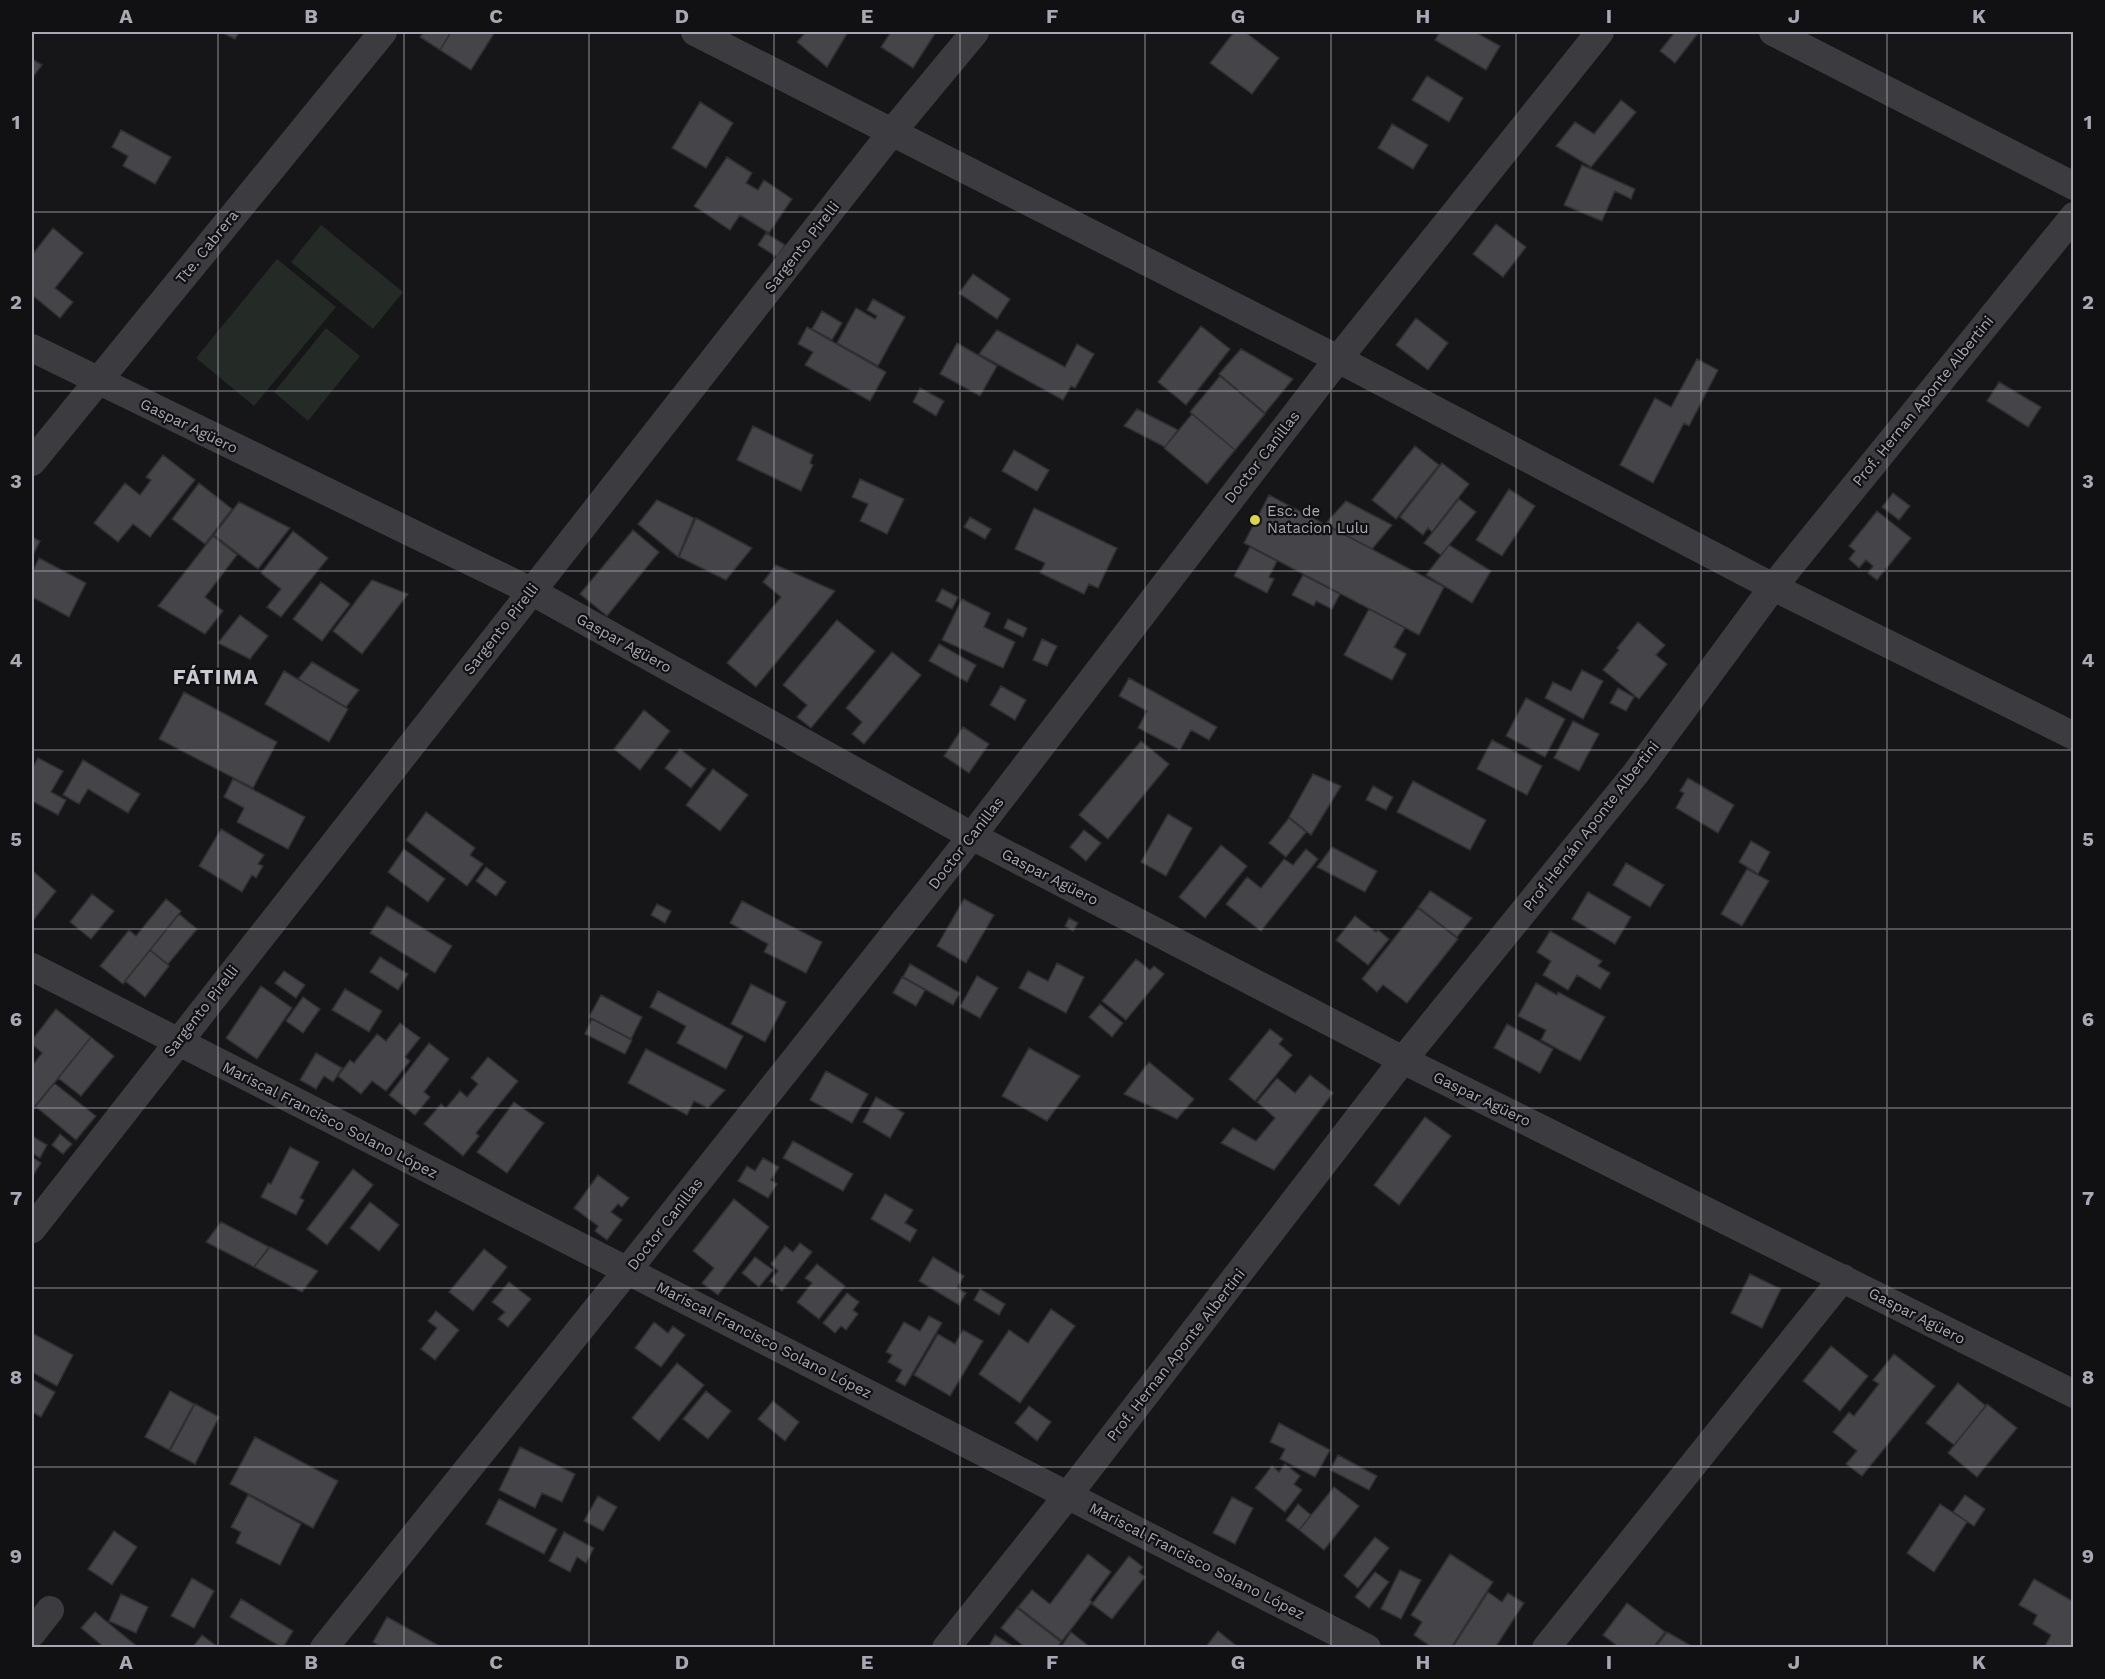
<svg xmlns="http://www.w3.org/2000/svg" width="2105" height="1679" font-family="'Work Sans',sans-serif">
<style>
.green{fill:#242b27}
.building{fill:#454449;stroke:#303033;stroke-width:1.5}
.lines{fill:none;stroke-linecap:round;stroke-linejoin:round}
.minor{stroke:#3c3c40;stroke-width:28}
.grid{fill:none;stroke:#a9a9b5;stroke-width:1.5;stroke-opacity:0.55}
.poi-dot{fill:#dcd449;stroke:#111012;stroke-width:2}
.labels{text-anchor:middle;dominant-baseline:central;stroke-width:4.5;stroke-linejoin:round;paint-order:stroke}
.street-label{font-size:15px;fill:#a9a9b5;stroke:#111012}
.poi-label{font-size:15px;fill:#a9a9b5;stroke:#111012;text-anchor:start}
.district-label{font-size:21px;font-weight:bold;letter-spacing:1.5px;fill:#c9c9d2;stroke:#111012}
.neatline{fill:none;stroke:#a9a9b5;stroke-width:2}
.grid-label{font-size:20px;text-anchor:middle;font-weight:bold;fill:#a9a9b5}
</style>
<rect width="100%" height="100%" fill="#161517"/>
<path class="green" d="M321,225L403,292L373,329L291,262Z
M277,259L336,307L254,406L196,358Z
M326,328L360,356L308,421L274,392Z"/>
<path class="building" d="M221,32H239L235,39Z
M424,32H451L440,50L420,37Z
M451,32H495L471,70L440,50Z
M806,32H848L827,67L797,42Z
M891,32H936L913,68L881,47Z
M1234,32H1245L1279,58L1252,94L1210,63Z
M1440,32H1475L1500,46L1486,70L1435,40Z
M1675,32H1699L1675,63L1660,51Z
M32,59L42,65L32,78Z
M1427,76L1463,98L1449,122L1412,100Z
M1621,100L1636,112L1591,167L1556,146L1575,122L1594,134Z
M700,102L733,123L706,168L672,148Z
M1392,124L1428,145L1413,169L1378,148Z
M121,130L171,157L155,184L123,166L128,156L112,147Z
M727,157L752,173L746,183L758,190L764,180L792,199L769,233L740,215L730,230L694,206Z
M1582,165L1635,189L1631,199L1615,191L1602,221L1564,205Z
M1496,224L1526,247L1503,277L1473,254Z
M53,228L83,253L55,288L73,302L60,318L32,295V255Z
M766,233L785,245L777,257L758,245Z
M973,274L1010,299L997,319L959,293Z
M873,299L905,317L878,366L837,343L856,308L875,319L877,316L867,310Z
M822,311L842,323L832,340L812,329Z
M1416,318L1448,343L1428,370L1396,345Z
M1201,326L1230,349L1186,405L1158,382Z
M807,327L886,372L870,401L805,365L813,352L798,344Z
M997,330L1065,367L1077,344L1094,354L1075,388L1071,386L1063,400L979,354Z
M957,343L997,366L980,396L940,374Z
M1241,349L1293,379L1265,413L1219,374Z
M1697,359L1718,370L1689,426L1684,423L1653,483L1620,465L1655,398L1671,407Z
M1220,376L1265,414L1235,450L1190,412Z
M1999,382L2041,407L2028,427L1987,401Z
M920,388L944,401L936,416L913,402Z
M1137,409L1178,430L1165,447L1124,426Z
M1192,414L1235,450L1207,484L1164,448Z
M753,426L813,455L810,463L813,465L801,491L737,460Z
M1415,446L1439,465L1396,519L1372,500Z
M1014,450L1049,470L1037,491L1002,471Z
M163,455L195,480L150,537L133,524L118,542L94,523L125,483L140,495L151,480L146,477Z
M1442,463L1469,484L1432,532L1428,528L1423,535L1400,517Z
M860,479L904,499L887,534L860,521L868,504L852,497Z
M199,483L232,509L205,544L172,519Z
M1509,489L1535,506L1502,556L1476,540Z
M1893,493L1910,506L1899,520L1882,507Z
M1269,495L1444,587L1419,635L1244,543Z
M1459,499L1476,512L1441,555L1424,543Z
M657,500L694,518L678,557L638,524Z
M1346,501L1392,525L1372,549L1325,524Z
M239,502L290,528L258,569L214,535Z
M1034,508L1117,548L1098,588L1089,584L1084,594L1040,573L1045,563L1015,549Z
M1877,511L1911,538L1877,580L1868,573L1873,566L1866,560L1859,568L1849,559L1855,551L1849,546Z
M970,517L991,529L985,539L964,527Z
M696,518L752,548L726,580L679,557Z
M633,530L659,552L607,616L580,594Z
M293,531L328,558L281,617L267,607L281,589L261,573Z
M213,536L237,555L205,597L223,611L205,634L158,606Z
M32,537L40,541L32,557Z
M1449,545L1491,571L1472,603L1426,575Z
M1250,547L1277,561L1269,577L1274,579L1267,593L1234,576Z
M39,558L86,583L69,617L32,597V573Z
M776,565L835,591L756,687L727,663L781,597L763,582Z
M1303,575L1340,594L1332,609L1316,601L1314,606L1292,595Z
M372,580L408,594L362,654L333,631Z
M321,582L350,604L322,641L293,619Z
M942,589L958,597L952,609L936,601Z
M962,599L990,613L984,627L1015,642L1003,668L942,640Z
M1369,609L1405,628L1394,647L1406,654L1392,680L1344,655Z
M240,615L268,636L250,659L218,643Z
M1008,619L1027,628L1023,637L1004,628Z
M837,620L875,651L811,728L797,717L807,705L783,685Z
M1638,622L1665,645L1656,655L1667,664L1639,699L1603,670L1619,650L1617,648Z
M1042,639L1057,646L1047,666L1033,660Z
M939,644L976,665L967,682L929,661Z
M892,652L921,675L864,744L852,734L862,722L846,708Z
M312,662L359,690L346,707L298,679Z
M1582,670L1603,681L1583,719L1545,698L1553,682L1571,691Z
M284,671L348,709L329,742L265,704Z
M1129,678L1217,727L1209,740L1191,730L1180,750L1138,728L1147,711L1119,696Z
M1001,686L1026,700L1015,720L990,705Z
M1618,688L1634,697L1626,711L1610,703Z
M184,692L277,742L253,788L159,739Z
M1526,698L1565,719L1545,757L1506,736Z
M644,710L670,731L640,770L614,749Z
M1573,721L1599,734L1579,771L1554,758Z
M963,727L989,744L969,773L944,756Z
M1492,740L1542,766L1527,795L1477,769Z
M1141,741L1169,764L1108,839L1079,815Z
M680,749L706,769L691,788L665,768Z
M38,758L63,771L51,792L66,800L58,815L32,801V769Z
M83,760L140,794L128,813L88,789L79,804L63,795Z
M713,769L748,795L720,831L686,805Z
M1313,774L1341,786L1311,835L1289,817Z
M1688,778L1734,805L1718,833L1676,808L1684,793L1680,791Z
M233,779L305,817L288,849L237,822L244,808L224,797Z
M1413,781L1486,820L1470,850L1397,812Z
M1373,786L1393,797L1386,810L1366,800Z
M426,812L475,848L470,855L483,864L467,886L406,840Z
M1168,814L1192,828L1166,876L1141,862Z
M1289,818L1306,832L1286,857L1269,843Z
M221,829L264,855L258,864L263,866L256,878L252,875L242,892L199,866Z
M1084,830L1101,843L1086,861L1070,847Z
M1751,841L1770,852L1758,874L1739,862Z
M1221,845L1247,866L1205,918L1179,897Z
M1332,847L1377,871L1365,892L1317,867Z
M404,849L445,879L428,902L388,872Z
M1306,849L1318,859L1261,931L1226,904L1247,877L1261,888L1284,859L1293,865Z
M1626,863L1664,885L1650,907L1613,885Z
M486,867L506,882L496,896L476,881Z
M1747,869L1769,881L1742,926L1721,914Z
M33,871L56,891L32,922V873Z
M1430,891L1472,918L1457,937L1418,907Z
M1588,892L1631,917L1615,944L1572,919Z
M92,894L114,911L91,939L70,922Z
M166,899L181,911L123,984L100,966L129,930L136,936Z
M964,899L994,915L966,963L937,946Z
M742,901L822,942L806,973L764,952L768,944L730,923Z
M657,904L671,911L665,923L651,915Z
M387,906L452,946L435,973L370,933Z
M1418,908L1458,939L1407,1003L1383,985L1377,992L1362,979Z
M179,914L197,929L168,964L150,950Z
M1355,916L1376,932L1378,930L1389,939L1368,965L1336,940Z
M1069,918L1078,923L1073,931L1065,926Z
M1550,931L1602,961L1598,966L1610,973L1600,989L1577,975L1568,990L1543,975L1551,961L1537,952Z
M150,950L169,966L145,997L125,981Z
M380,957L408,974L398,990L370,972Z
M1136,959L1150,970L1154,966L1164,974L1126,1020L1102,1001Z
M1057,963L1084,977L1066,1013L1019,988L1028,971L1048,981Z
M910,964L960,993L953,1005L903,977Z
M284,971L305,985L296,998L275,983Z
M977,976L998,988L980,1018L960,1007Z
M902,977L925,990L916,1006L893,993Z
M1536,983L1557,995L1558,992L1605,1017L1580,1061L1541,1040L1546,1030L1518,1016Z
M751,984L786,1002L765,1042L731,1024Z
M261,986L292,1008L257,1059L226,1038Z
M345,989L382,1011L369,1032L332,1010Z
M658,991L743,1036L726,1069L677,1043L686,1026L650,1007Z
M601,995L642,1017L631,1039L589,1017Z
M303,997L320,1009L303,1033L286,1021Z
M1100,1004L1123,1023L1112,1037L1089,1017Z
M56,1009L91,1037L32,1111V1066L42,1053L32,1044V1040Z
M592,1019L632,1040L625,1054L585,1034Z
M400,1023L420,1038L405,1057L410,1061L386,1091L372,1081L361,1094L338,1076L350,1060L354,1063L377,1034L386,1041Z
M1507,1024L1553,1049L1540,1073L1494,1048Z
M1270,1029L1283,1039L1279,1044L1292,1055L1255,1101L1229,1079Z
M91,1037L114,1056L81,1096L58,1078Z
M429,1043L449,1059L424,1092L430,1097L415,1115L389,1095Z
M1029,1048L1080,1076L1047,1121L1002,1096Z
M646,1049L725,1090L708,1108L694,1101L687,1115L628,1083Z
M316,1053L342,1068L333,1082L324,1076L316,1089L300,1080Z
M488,1057L518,1081L476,1133L479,1136L463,1156L424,1124L441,1104L446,1108L460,1091L467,1097L478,1084L471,1078Z
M1149,1062L1194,1099L1177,1119L1124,1094Z
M826,1071L868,1094L852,1123L810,1100Z
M1310,1075L1333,1093L1274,1170L1221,1143L1233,1128L1256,1141L1275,1118L1257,1102L1277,1078L1295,1093Z
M54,1083L96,1116L76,1140L35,1106Z
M876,1097L904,1113L890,1138L863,1122Z
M514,1102L544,1123L507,1173L477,1152Z
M1425,1117L1451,1136L1399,1205L1374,1185Z
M60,1134L72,1144L63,1154L52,1145Z
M32,1136L47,1145L40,1158L32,1153Z
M793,1141L853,1174L843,1191L783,1158Z
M290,1147L319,1162L300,1198L304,1200L296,1215L261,1197L268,1183L271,1184Z
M32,1157L41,1163L32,1177Z
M763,1158L779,1167L771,1180L777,1184L768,1198L738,1181L747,1166L755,1171Z
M353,1169L373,1185L327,1245L307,1229Z
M598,1175L629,1198L622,1207L618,1204L611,1212L622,1220L607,1240L595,1231L598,1226L574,1208Z
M885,1194L913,1210L905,1223L917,1230L910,1242L871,1219Z
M734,1199L769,1227L718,1295L702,1283L714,1268L693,1251Z
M370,1202L399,1225L379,1251L350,1228Z
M221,1222L269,1247L254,1267L206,1242Z
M800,1243L812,1252L782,1291L770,1281L778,1271L771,1264L785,1246L793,1252Z
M270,1247L318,1271L302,1292L254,1267Z
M484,1249L507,1267L473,1311L449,1292Z
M755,1257L773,1270L759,1287L742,1273Z
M933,1257L964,1276L957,1288L966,1293L959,1305L919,1281Z
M817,1264L845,1286L819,1319L797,1302L812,1283L805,1278Z
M1750,1274L1781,1289L1762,1328L1731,1313Z
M509,1282L531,1299L508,1327L498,1319L505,1312L492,1302Z
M980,1289L1005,1304L999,1315L974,1300Z
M847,1293L859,1302L853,1310L858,1314L846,1330L841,1326L835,1333L823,1323Z
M1051,1309L1075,1326L1020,1403L979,1374L1009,1330L1028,1343Z
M436,1311L459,1330L435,1360L421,1349L437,1328L428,1321Z
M929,1316L942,1323L905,1386L896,1381L902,1370L888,1362L892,1355L886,1352L904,1322L920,1331Z
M654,1322L668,1333L673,1326L685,1335L661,1367L635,1348Z
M963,1330L983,1341L950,1396L914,1375L938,1334L955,1344Z
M32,1333L73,1355L57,1386L32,1372Z
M1831,1346L1868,1376L1840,1411L1803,1381Z
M1894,1354L1935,1386L1862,1476L1846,1464L1857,1451L1833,1432L1849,1412L1854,1416L1879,1384L1873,1380Z
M677,1363L704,1385L659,1441L632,1418Z
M32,1379L55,1392L41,1417L32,1412Z
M1958,1383L1986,1406L1954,1445L1926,1423Z
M170,1391L194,1404L169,1450L145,1437Z
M706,1391L731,1411L708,1439L683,1419Z
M773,1401L799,1422L785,1441L758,1419Z
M195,1404L219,1417L195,1464L170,1451Z
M1987,1404L2017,1428L1977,1477L1948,1453Z
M1029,1406L1051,1422L1037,1441L1015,1423Z
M1279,1423L1330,1450L1315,1477L1280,1459L1285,1449L1270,1442Z
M255,1437L338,1481L313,1528L230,1484Z
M520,1447L575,1474L562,1502L542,1493L535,1508L499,1490Z
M1338,1455L1377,1476L1369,1490L1330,1470Z
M1285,1464L1300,1476L1294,1484L1302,1490L1285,1512L1255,1488L1272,1466L1279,1472Z
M1334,1487L1359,1506L1324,1550L1299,1530Z
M248,1495L301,1524L280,1565L236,1543L241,1532L231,1527Z
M1965,1495L1985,1509L1974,1526L1953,1512Z
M598,1496L617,1507L603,1531L584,1521Z
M1232,1497L1253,1508L1235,1544L1213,1533Z
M499,1499L557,1529L544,1554L486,1524Z
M1298,1504L1311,1515L1299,1530L1286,1520Z
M1940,1504L1967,1522L1934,1572L1907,1553Z
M114,1531L137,1547L112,1585L88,1569Z
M564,1532L594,1548L586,1563L577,1557L570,1572L549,1561Z
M1375,1537L1389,1548L1358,1588L1344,1576Z
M1088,1554L1111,1572L1090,1600L1092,1602L1062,1641L1018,1607L1032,1590L1050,1604Z
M1450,1554L1493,1582L1451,1648H1433L1414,1635L1422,1622L1411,1615Z
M1129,1556L1143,1567L1139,1572L1145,1577L1112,1619L1092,1604Z
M1400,1570L1421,1580L1401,1619L1381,1609Z
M1375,1572L1389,1582L1369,1608L1355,1597Z
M192,1578L214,1591L194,1628L171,1616Z
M2034,1579L2074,1602V1648H2044L2051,1635L2033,1624L2037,1615L2019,1605Z
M1488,1592L1502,1602L1508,1593L1524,1603L1495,1648H1452Z
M121,1594L148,1607L136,1633L109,1621Z
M241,1599L293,1631L283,1648L230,1617Z
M1627,1603L1665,1632L1653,1648H1620L1603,1635Z
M1017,1608L1061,1642L1057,1648H1026L1001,1628Z
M95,1612L139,1648H105L81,1628Z
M387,1617L443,1648H383L373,1642Z
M1218,1631L1239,1648H1205Z
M1071,1632L1091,1648H1060Z
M1667,1632L1695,1648H1655Z
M202,1635L219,1648H192Z
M995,1635L1016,1648H988Z"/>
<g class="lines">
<path class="minor" d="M695,32L1338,359L1773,587L2074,736
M1773,32L2074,186
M32,348L531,591L972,836L1403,1060L2074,1394
M32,462L383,32
M32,967L1367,1648
M32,1229L892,132L975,32
M32,1633L50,1610
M324,1648L627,1271L972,836L1338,359L1600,32
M946,1648L1068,1495L1403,1060L1636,773L1773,587L2074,216
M1546,1648L1843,1278"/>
</g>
<path class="grid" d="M218,32V1648M404,32V1648M589,32V1648M774,32V1648M960,32V1648M1145,32V1648M1331,32V1648M1516,32V1648M1701,32V1648M1887,32V1648M32,212H2074M32,391H2074M32,571H2074M32,750H2074M32,929H2074M32,1108H2074M32,1288H2074M32,1467H2074"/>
<circle class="poi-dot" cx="1255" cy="520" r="6"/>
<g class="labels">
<g class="street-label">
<text transform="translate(207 247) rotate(-51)">Tte. Cabrera</text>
<text transform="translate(802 247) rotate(-52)">Sargento Pirelli</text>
<text transform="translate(1923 401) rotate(-51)">Prof. Hernan Aponte Albertini</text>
<text transform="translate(189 426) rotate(26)">Gaspar Agüero</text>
<text transform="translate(1262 457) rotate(-52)">Doctor Canillas</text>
<text transform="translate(501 629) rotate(-52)">Sargento Pirelli</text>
<text transform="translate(624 643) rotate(29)">Gaspar Agüero</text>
<text transform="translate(1591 826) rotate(-52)">Prof Hernán Aponte Albertini</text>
<text transform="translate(966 843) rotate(-52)">Doctor Canillas</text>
<text transform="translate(1050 877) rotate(27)">Gaspar Agüero</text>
<text transform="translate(201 1011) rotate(-52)">Sargento Pirelli</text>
<text transform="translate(1482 1099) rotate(26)">Gaspar Agüero</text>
<text transform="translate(330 1120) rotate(27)">Mariscal Francisco Solano López</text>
<text transform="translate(665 1224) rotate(-52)">Doctor Canillas</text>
<text transform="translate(1917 1316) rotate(27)">Gaspar Agüero</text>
<text transform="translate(764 1340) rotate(27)">Mariscal Francisco Solano López</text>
<text transform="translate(1176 1355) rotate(-52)">Prof. Hernan Aponte Albertini</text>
<text transform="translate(1197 1561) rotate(27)">Mariscal Francisco Solano López</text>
</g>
<g class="poi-label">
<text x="1267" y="511">Esc. de<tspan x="1267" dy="17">Natacion Lulu</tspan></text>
</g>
<g class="district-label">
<text x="216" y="676">FÁTIMA</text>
</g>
</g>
<rect width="2105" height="1679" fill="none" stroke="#111012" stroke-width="66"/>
<rect x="33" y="33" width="2039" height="1613" class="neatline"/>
<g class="grid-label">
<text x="126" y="23">A</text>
<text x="311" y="23">B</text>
<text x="496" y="23">C</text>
<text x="682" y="23">D</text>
<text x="867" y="23">E</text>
<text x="1052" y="23">F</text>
<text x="1238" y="23">G</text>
<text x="1423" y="23">H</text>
<text x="1609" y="23">I</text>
<text x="1794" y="23">J</text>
<text x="1979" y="23">K</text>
<text x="16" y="129">1</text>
<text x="2088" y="129">1</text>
<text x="16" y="309">2</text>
<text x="2088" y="309">2</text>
<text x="16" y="488">3</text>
<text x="2088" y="488">3</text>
<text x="16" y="667">4</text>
<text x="2088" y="667">4</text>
<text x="16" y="846">5</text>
<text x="2088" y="846">5</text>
<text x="16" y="1026">6</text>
<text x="2088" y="1026">6</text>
<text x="16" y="1205">7</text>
<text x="2088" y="1205">7</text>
<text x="16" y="1384">8</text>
<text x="2088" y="1384">8</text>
<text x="16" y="1563">9</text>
<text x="2088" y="1563">9</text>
<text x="126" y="1669">A</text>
<text x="311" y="1669">B</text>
<text x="496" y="1669">C</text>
<text x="682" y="1669">D</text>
<text x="867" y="1669">E</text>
<text x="1052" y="1669">F</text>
<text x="1238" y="1669">G</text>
<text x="1423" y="1669">H</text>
<text x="1609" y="1669">I</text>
<text x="1794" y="1669">J</text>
<text x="1979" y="1669">K</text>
</g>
</svg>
